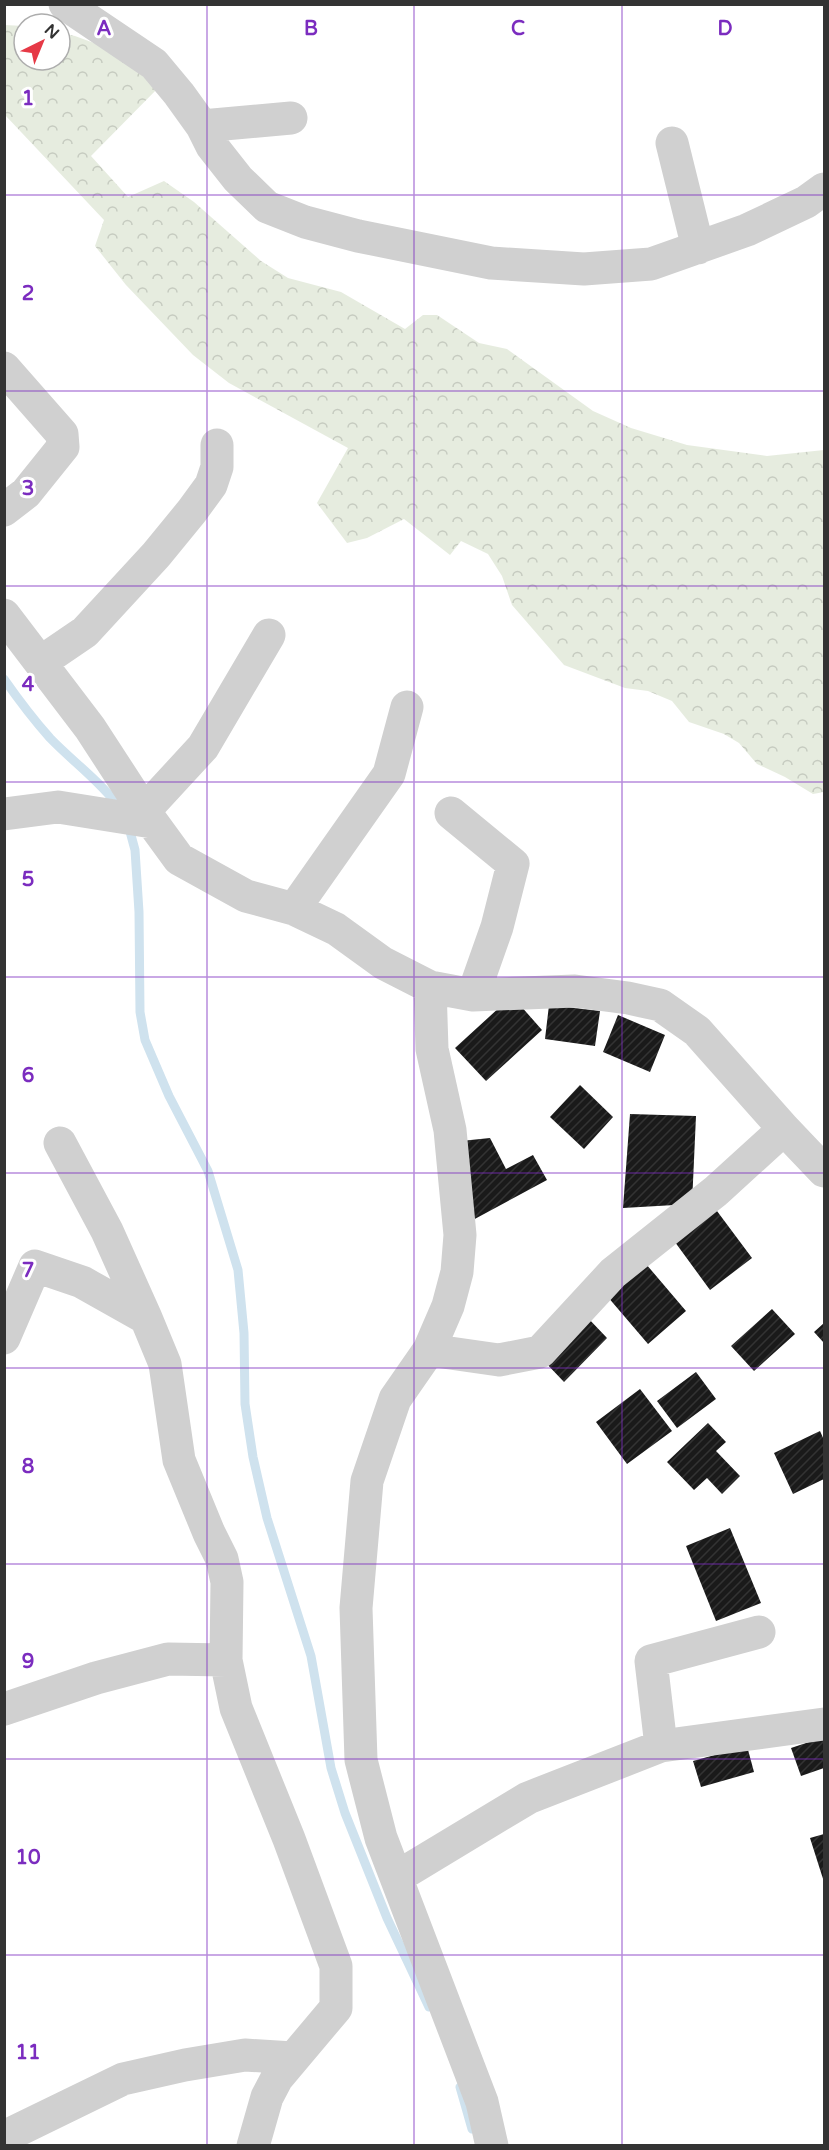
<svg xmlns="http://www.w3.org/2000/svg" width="829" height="2150" font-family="'Varela Round',sans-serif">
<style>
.forest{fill:url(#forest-crowns)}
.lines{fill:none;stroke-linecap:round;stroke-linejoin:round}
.stream{stroke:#cfe2ee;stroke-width:9}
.building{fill:url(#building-hatch)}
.minor{stroke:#d0d0d0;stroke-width:33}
.grid{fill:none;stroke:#7b2cbf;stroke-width:1.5;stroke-opacity:0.55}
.grid-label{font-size:20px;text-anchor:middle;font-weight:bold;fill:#7b2cbf;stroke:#fff;stroke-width:6;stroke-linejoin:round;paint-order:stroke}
</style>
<defs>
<pattern id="forest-crowns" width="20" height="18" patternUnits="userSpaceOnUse" patternTransform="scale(1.5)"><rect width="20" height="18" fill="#e6ecdf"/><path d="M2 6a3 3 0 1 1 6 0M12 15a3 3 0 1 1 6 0" fill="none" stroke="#c6cbc0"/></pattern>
<pattern id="building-hatch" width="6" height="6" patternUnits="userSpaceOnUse" patternTransform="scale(1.5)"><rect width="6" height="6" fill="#1a1a1a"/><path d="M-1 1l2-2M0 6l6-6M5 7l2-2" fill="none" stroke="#333"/></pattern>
</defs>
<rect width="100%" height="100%" fill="#fff"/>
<path class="forest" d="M5,25L24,26V60H60V33L75,36L113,50L160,86L91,156L128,197L164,181L194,202L261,261L288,278L341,292L405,329L423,315H437L479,343L507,349L593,411L631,428L687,445L767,456L824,450V792L813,794L785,777L757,764L739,743L724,734L689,722L672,701L648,691L625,688L564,665L512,605L502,576L488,554L461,541L450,555L404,519L367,538L347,543L317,503L348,448L229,383L193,355L126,285L95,246L104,220L5,115Z"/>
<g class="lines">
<path class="stream" d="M4,679C18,699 33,719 50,738C72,761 100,781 119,807
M128,824L135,850L139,912L140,1012L145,1040L169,1096L208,1171L238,1270L244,1333L245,1404L253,1457L267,1518L311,1656L331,1768L345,1813L387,1918L429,2007
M460,2087L472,2129"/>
</g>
<path class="building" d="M512,996L542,1030L486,1081L455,1048Z
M549,1005L600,1011L595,1046L545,1039Z
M618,1015L665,1035L650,1072L603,1052Z
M580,1085L613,1117L584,1149L550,1117Z
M630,1114L696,1116L692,1204L623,1208Z
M490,1138L506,1169L533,1155L547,1180L471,1221L461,1141Z
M714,1207L752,1258L710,1290L672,1238Z
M646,1264L686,1311L648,1344L607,1296Z
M772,1309L795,1334L754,1371L731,1346Z
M587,1317L607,1338L564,1382L544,1361Z
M824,1323V1343L814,1332Z
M696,1372L716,1399L677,1428L657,1401Z
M640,1389L672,1431L627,1464L596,1422Z
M708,1423L726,1442L716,1451L740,1476L722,1494L707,1478L694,1490L667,1462Z
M820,1431L824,1440V1479L793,1494L774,1453Z
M730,1528L761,1603L716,1621L686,1546Z
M824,1737V1768L801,1776L791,1748Z
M747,1746L754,1772L701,1787L693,1761Z
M824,1834V1882L810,1838Z"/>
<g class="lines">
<path class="minor" d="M65,4L154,64L179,94L202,126L212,146L238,179L267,207L305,222L358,236L491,263L584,269L651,264L747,230L806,202L824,189
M202,126L291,118
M672,143L698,248
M4,368L62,434L63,447L26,493L4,510
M4,615L90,728L144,811L179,859L246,896L294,909L336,929L383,963L430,987L473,995L575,991L628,998L660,1005L697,1031L784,1129L824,1171
M41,662L85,632L156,555L192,511L211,485L217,467V445
M144,811L203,747L269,635
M451,813L513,864L497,927L473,995
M4,814L58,807L152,822
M294,909L389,774L407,707
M430,987L432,1049L450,1130L460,1235L457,1272L448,1306L429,1350L395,1399L367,1481L356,1608L361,1760L381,1838L482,2102L492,2146
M60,1143L107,1231L146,1318
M4,1338L35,1266L82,1282L146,1318L165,1364L179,1460L209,1533L222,1559L227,1582L226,1660L236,1708L289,1839L336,1966V2008L277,2078L267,2097L253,2146
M429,1350L499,1360L540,1352L613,1273L716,1191L784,1129
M4,1709L96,1678L168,1659L226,1660
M661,1746L651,1661L759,1632
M397,1877L528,1798L661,1746L824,1724
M4,2137L123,2079L185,2065L245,2055L293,2058"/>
</g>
<path class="grid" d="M207,4V2146M414,4V2146M622,4V2146M4,195H824M4,391H824M4,586H824M4,782H824M4,977H824M4,1173H824M4,1368H824M4,1564H824M4,1759H824M4,1955H824"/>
<g class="grid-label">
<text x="104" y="35">A</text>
<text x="311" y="35">B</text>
<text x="518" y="35">C</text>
<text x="725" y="35">D</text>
<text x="28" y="105">1</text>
<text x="28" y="300">2</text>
<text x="28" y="495">3</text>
<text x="28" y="691">4</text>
<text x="28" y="886">5</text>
<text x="28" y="1082">6</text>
<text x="28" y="1277">7</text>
<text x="28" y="1473">8</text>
<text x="28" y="1668">9</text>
<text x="28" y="1864">10</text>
<text x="28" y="2059">11</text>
</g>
<rect width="829" height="2150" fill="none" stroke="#333333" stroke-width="12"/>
<g transform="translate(42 42) rotate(43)"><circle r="28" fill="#ffffff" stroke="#adadad" stroke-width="1.5"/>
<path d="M0-4.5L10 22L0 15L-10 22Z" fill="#e63946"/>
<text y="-9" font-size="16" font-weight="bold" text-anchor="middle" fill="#333333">N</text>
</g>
</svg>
